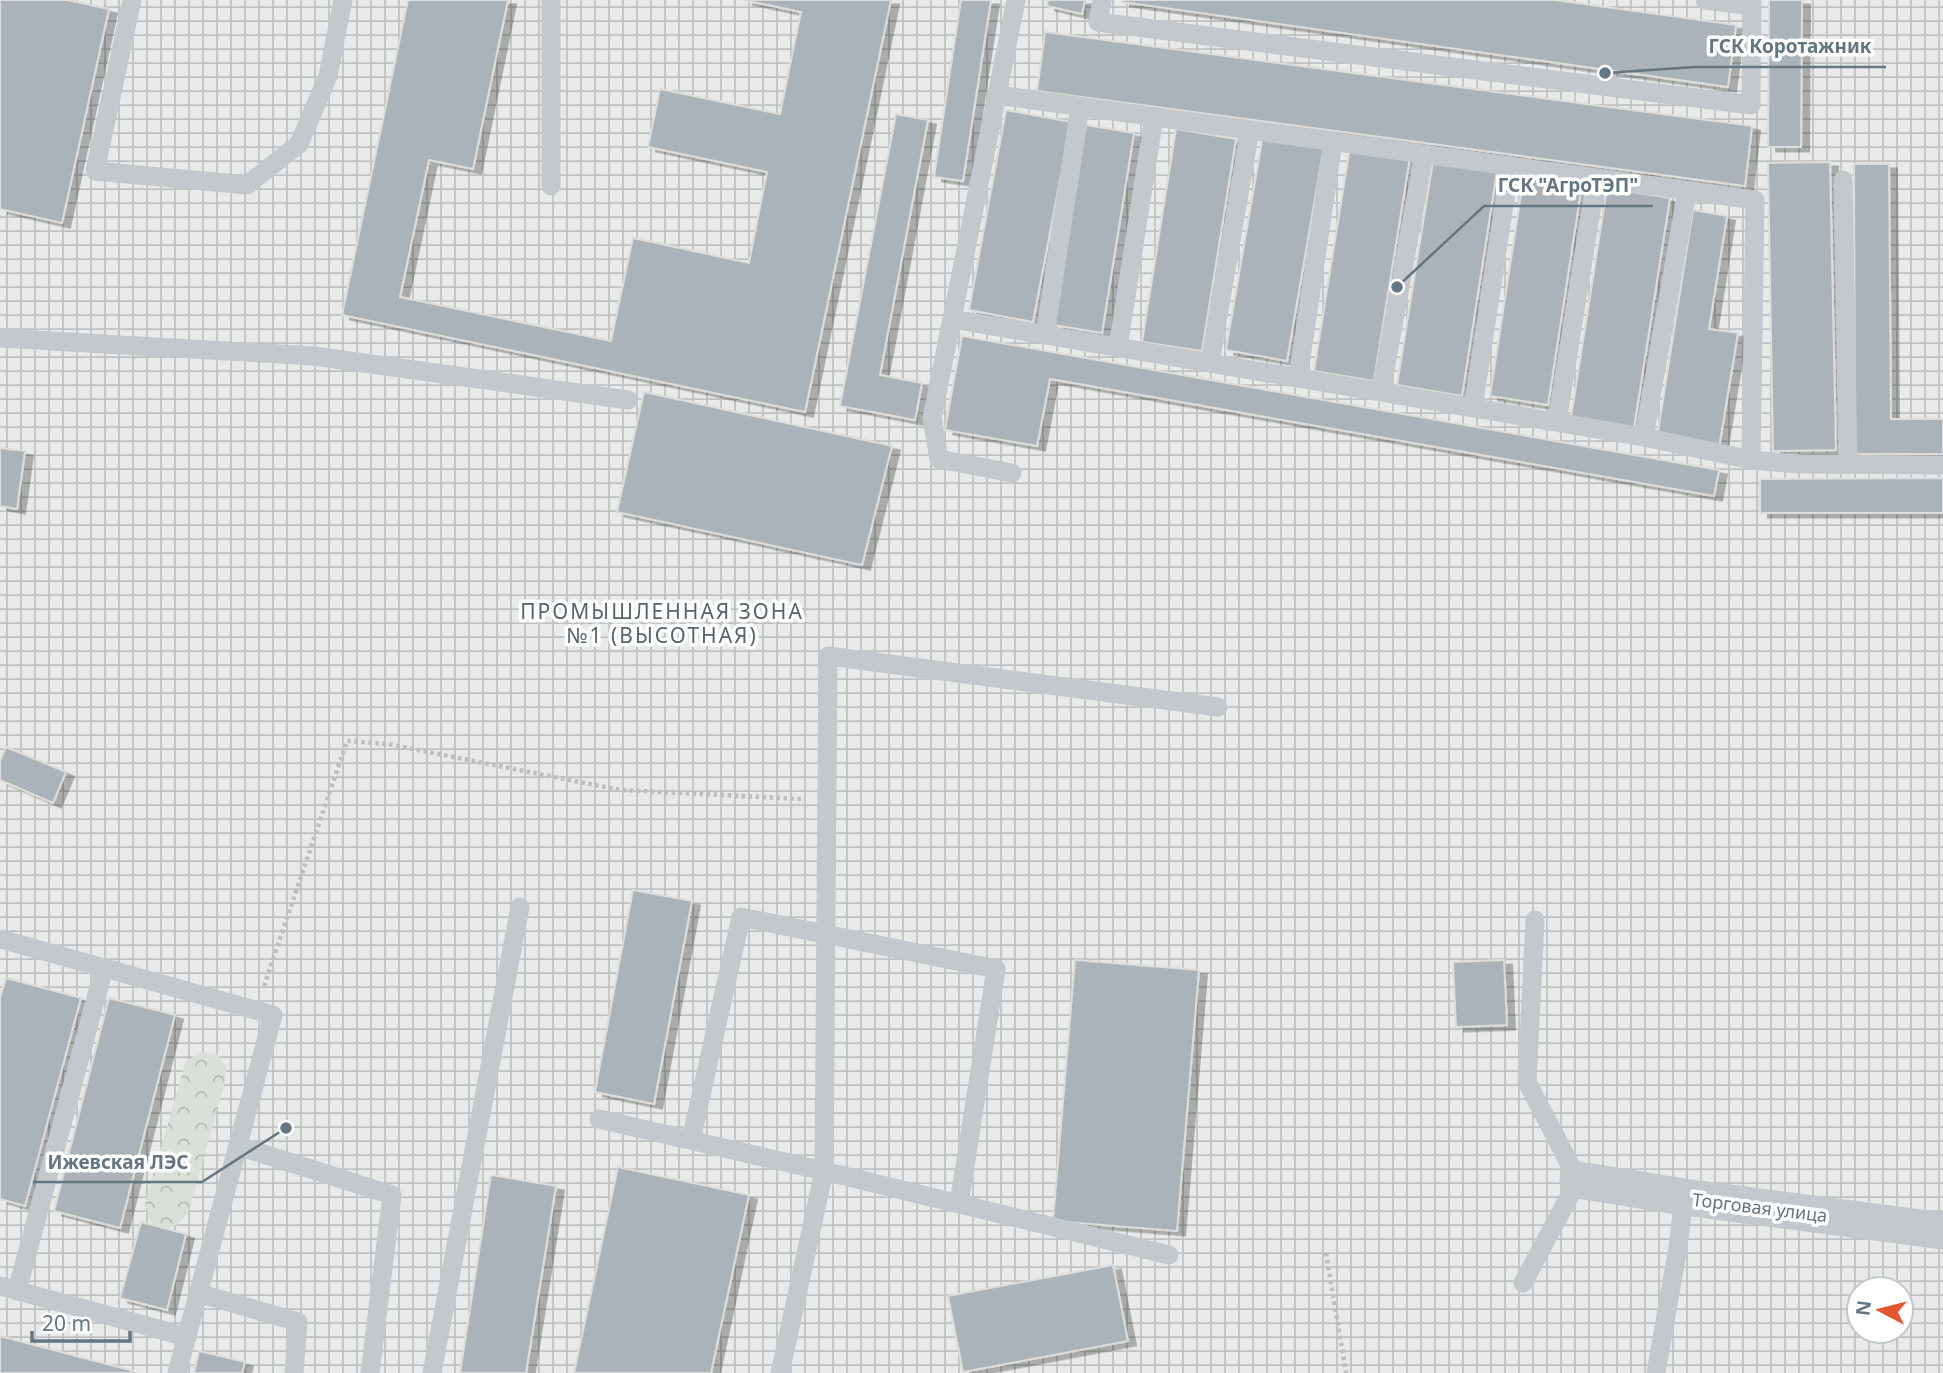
<svg xmlns="http://www.w3.org/2000/svg" width="1943" height="1373" font-family="'Noto Sans',sans-serif">
<style>
.industrial{fill:url(#industrial-grid);fill-rule:evenodd}
.forest{fill:url(#forest-crowns)}
.building{fill:#aab3b9;stroke:#dcdcda;stroke-width:2;filter:url(#shadow)}
.lines{fill:none;stroke-linecap:round;stroke-linejoin:round}
.path{stroke:#bbbfc2;stroke-width:4.5;stroke-dasharray:3.5 3.5;stroke-linecap:butt}
.lane{stroke:#c3c8cc;stroke-width:19}
.street{stroke:#c3c8cc;stroke-width:37}
.labels{text-anchor:middle;dominant-baseline:central;stroke-width:7;stroke-linejoin:round;paint-order:stroke}
.street-label{font-size:18px;fill:#657683;stroke:#fff}
.quarter-label{font-size:21px;letter-spacing:2px;fill:#57646e;stroke:#fff}
.leader{fill:none;stroke:#657683;stroke-width:2.5}
.callout-dot{fill:#657683;stroke:#fff;stroke-width:2.5}
.callout-label{font-size:19px;text-anchor:middle;font-weight:bold;fill:#657683;stroke:#fff;stroke-width:7;stroke-linejoin:round;paint-order:stroke}
</style>
<defs>
<pattern id="industrial-grid" width="8" height="8" patternUnits="userSpaceOnUse" patternTransform="scale(1.75)"><rect width="8" height="8" fill="#e8e9e9"/><path d="M0 4h8M4 0v8" fill="none" stroke="#c0c1c2"/></pattern>
<pattern id="forest-crowns" width="20" height="18" patternUnits="userSpaceOnUse" patternTransform="scale(1.75)"><rect width="20" height="18" fill="#dadfd7"/><path d="M2 6a3 3 0 1 1 6 0M12 15a3 3 0 1 1 6 0" fill="none" stroke="#b4b9b4"/></pattern>
<filter id="shadow"><feDropShadow dx="8" dy="4.5" stdDeviation="0" flood-color="#0004"/></filter>
</defs>
<rect width="100%" height="100%" fill="#fafaf8"/>
<path class="industrial" d="M0,0H1943V1373H0ZM1859,1289H1901V1331H1859Z"/>
<path class="forest" d="M202,1052L218,1055L227,1068L224,1085L189,1211L178,1224L163,1230L150,1221L145,1203L186,1061Z"/>
<path class="building" d="M0,0H67L109,9L62,223L0,209Z
M408,0H508L473,169L429,160L400,297L611,341L633,238L749,263L767,172L648,147L660,89L780,114L801,12L744,0H891L805,412L342,315Z
M961,0H991L963,181L934,177Z
M1048,0H1085L1082,14L1047,6Z
M1122,0H1555L1736,25L1728,87L1122,2Z
M1769,0H1802L1801,147H1768Z
M1045,32L1752,126L1745,186L1037,91Z
M1006,110L1071,122L1033,322L969,310Z
M896,114L928,120L880,375L922,383L915,420L840,406Z
M1086,125L1134,133L1102,333L1054,325Z
M1176,129L1236,139L1202,351L1142,342Z
M1263,135L1324,146L1287,361L1226,350Z
M1350,147L1410,157L1374,381L1314,371Z
M1433,161L1497,171L1462,396L1397,385Z
M1830,162L1836,450L1773,451L1768,163Z
M1854,164H1889L1891,419H1943V454H1855Z
M1524,175L1582,184L1548,405L1490,396Z
M1607,188L1670,198L1634,428L1571,418Z
M1693,210L1727,216L1709,329L1738,333L1719,448L1657,438Z
M962,336L1719,470L1714,496L1050,379L1037,446L945,430Z
M644,392L892,446L862,565L617,512Z
M0,448L25,451L17,509L0,506Z
M1943,478V513H1760V479Z
M6,747L66,772L53,803L0,780V761Z
M633,890L692,901L654,1104L595,1092Z
M1075,960L1199,970L1177,1231L1053,1221Z
M1504,960L1507,1025L1456,1027L1453,962Z
M6,978L81,998L25,1206L0,1199V998Z
M109,998L175,1015L120,1228L54,1211Z
M618,1167L749,1195L711,1373H574Z
M491,1175L556,1186L526,1373H460Z
M141,1222L186,1234L167,1310L120,1298Z
M1113,1265L1128,1341L963,1372L948,1296Z
M0,1336L133,1371L132,1373H0Z
M199,1351L245,1362L242,1373H194Z"/>
<g class="lines">
<path class="path" d="M264,986L347,741L388,744L620,790L803,799
M1326,1253L1346,1373"/>
<path class="lane" d="M132,0L95,171L247,185L299,144L328,76L343,0
M551,0V186
M1102,0L1098,22L1751,105L1752,0
M1705,0L1752,6
M997,95L1755,200L1751,460
M1843,180L1848,465
M952,319L1644,437L1751,460L1799,464L1943,465
M1045,335L1080,107
M0,338L314,356L628,400
M1118,347L1154,117
M1210,363L1250,130
M1298,378L1333,142
M1381,392L1424,154
M1473,408L1510,166
M1557,422L1596,179
M1644,437L1687,191
M1012,473L939,459L932,418L1016,0
M0,939L273,1015L177,1373
M599,1119L824,1171L780,1373
M691,1140L741,917L996,969L959,1204
M238,1146L392,1195L370,1373
M1169,1255L824,1171L828,656L1218,707
M1523,1283L1578,1180L1527,1082L1535,920
M0,1286L187,1337
M17,1291L104,968
M198,1293L298,1322L294,1373
M432,1373L520,907
M1656,1373L1678,1247L1684,1197"/>
<path class="street" d="M1578,1180L1684,1197L1943,1231"/>
</g>
<g class="labels">
<g class="street-label">
<text transform="translate(1760 1207) rotate(7)">Торговая улица</text>
</g>
<g class="quarter-label">
<text x="662" y="611">ПРОМЫШЛЕННАЯ ЗОНА<tspan x="662" dy="24">№1 (ВЫСОТНАЯ)</tspan></text>
</g>
</g>
<path class="leader" d="M1605 73L1695 67H1886M1397 287L1484 206H1653M286 1128L202 1182H33"/>
<g class="callout-dot">
<circle cx="1605" cy="73" r="7"/>
<circle cx="1397" cy="287" r="7"/>
<circle cx="286" cy="1128" r="7"/>
</g>
<g class="callout-label">
<text x="1790" y="53">ГСК Коротажник</text>
<text x="1568" y="192">ГСК "АгроТЭП"</text>
<text x="118" y="1169">Ижевская ЛЭС</text>
</g>
<g transform="translate(1880 1310) rotate(277)"><circle r="33" fill="#ffffff" stroke="#c1c8cd" stroke-width="2"/>
<path d="M0-5L12 26L0 18L-12 26Z" fill="#e4572e"/>
<text y="-10" font-size="19" font-weight="bold" text-anchor="middle" fill="#657683">N</text>
</g>
<path d="M32 1331v10h98v-10" fill="none" stroke="#657683" stroke-width="3.5"/>
<text x="42" y="1331" font-size="21" fill="#657683" stroke="#ffffff" stroke-width="5" paint-order="stroke">20 m</text>
</svg>
